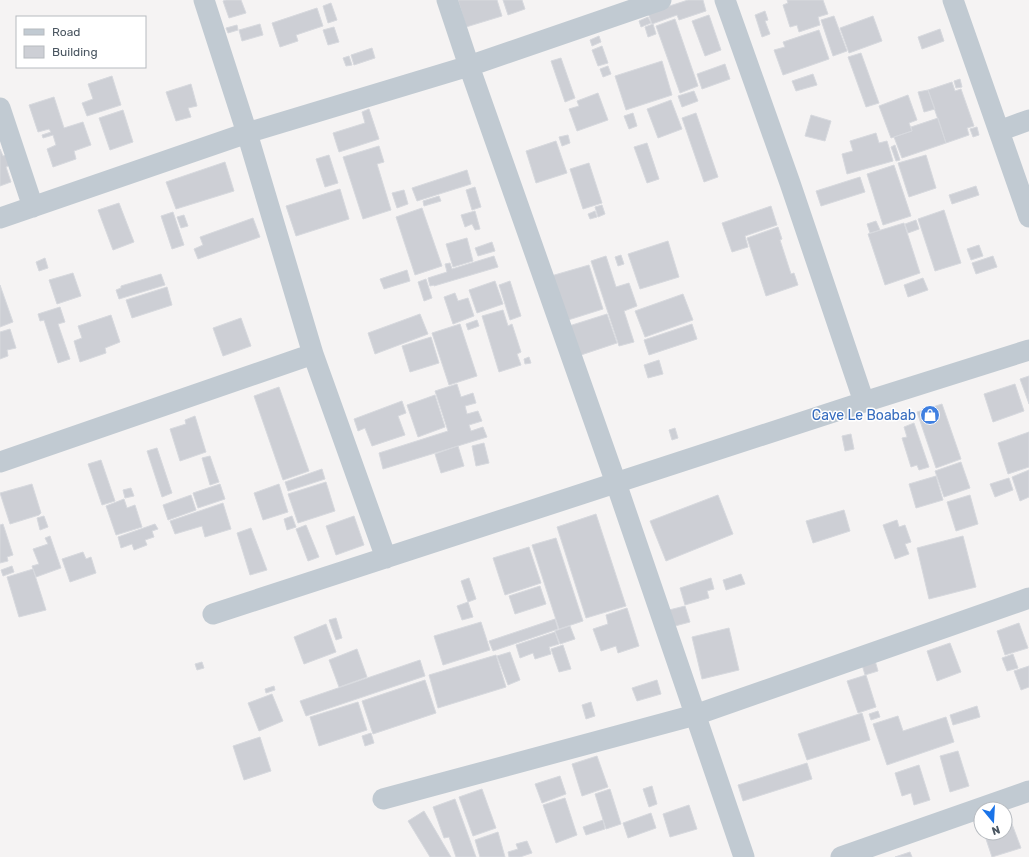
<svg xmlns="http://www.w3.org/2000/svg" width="1029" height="857" font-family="Rubik,sans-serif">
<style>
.building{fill:#cdcfd5;stroke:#d7d9de}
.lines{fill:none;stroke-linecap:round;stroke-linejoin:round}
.minor{stroke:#c1cad2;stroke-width:21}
.labels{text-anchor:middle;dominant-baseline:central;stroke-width:3;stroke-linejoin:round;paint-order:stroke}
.shop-label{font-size:14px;fill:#366cbe;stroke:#fff;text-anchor:end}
</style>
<rect width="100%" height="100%" fill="#f5f3f3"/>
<path class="building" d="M226,0H241L246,13L229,18L223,1Z
M458,0H497L502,16L466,27Z
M503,0H522L525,9L508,15Z
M688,0H703L706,11L679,20L677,15L652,24L648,13Z
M787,0H823L828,14L818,17L820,25L799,32L797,25L790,27L783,5L788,3Z
M331,3L337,20L328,23L323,6Z
M317,8L323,26L296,35L298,41L280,47L272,23Z
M765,11L768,20L765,21L770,34L762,37L755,15Z
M709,15L721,50L705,56L692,21Z
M834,16L847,51L833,56L821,20Z
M873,16L882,41L849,53L840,28Z
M648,17L651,23L641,27L639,21Z
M675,19L698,86L680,93L656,26Z
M260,24L263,35L242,41L239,30Z
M653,24L656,34L648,37L645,27Z
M237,25L238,30L228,33L226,28Z
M334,27L339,42L328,45L323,30Z
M940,29L944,41L922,49L918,37Z
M819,30L829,59L783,75L774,50L785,47L783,42Z
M599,36L601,42L592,46L590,40Z
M602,46L608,63L598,66L592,50Z
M372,48L375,58L354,65L351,55Z
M861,53L879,103L866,107L848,57Z
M349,56L352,65L346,66L343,58Z
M561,58L575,98L565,102L551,61Z
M662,61L672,95L626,110L615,76Z
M725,64L730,79L702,89L697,74Z
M608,66L611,74L603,77L600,69Z
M813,74L817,85L796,91L792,81Z
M112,76L121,105L87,116L82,103L93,99L88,84Z
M960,79L962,87L956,88L954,81Z
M952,82L955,91L961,89L974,126L967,128L969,135L946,143L928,90Z
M191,84L197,106L188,108L191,117L176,121L166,92Z
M928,90L935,109L924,112L918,92Z
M694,91L698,101L682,107L678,96Z
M598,93L608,120L577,131L569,109L579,106L577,101Z
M908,95L917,120L909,123L912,131L891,138L879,106Z
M54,97L64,128L83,122L91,145L74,151L76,159L53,167L47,149L56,145L53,135L43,138L42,135L51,132L49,129L38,132L29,105Z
M671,100L682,129L658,138L647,109Z
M369,109L379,139L339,152L333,133L365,123L362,112Z
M123,110L133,142L110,150L99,118Z
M633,113L637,126L629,129L624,116Z
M696,113L718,177L704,182L682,118Z
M811,115L831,121L825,141L805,136Z
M938,118L946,143L902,158L894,137L912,131L911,127Z
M977,127L979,135L973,137L970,129Z
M876,133L879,143L887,141L893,161L847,174L842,154L853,151L850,141Z
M568,135L570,143L562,146L559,137Z
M556,141L567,173L536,183L526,151Z
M647,143L659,179L647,183L634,147Z
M895,145L900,160L896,161L891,147Z
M379,146L384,162L377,164L391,210L363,219L343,157Z
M0,149L3,156L9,154L12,164L6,167L11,182L0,186Z
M329,155L338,183L325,187L316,159Z
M926,155L936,188L909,197L898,163Z
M225,162L234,191L176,209L166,182Z
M589,163L602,203L583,209L570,169Z
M894,165L911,216L883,225L867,174Z
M467,170L471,184L417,201L412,188Z
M860,177L865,192L821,206L816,191Z
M976,186L979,195L952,204L949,195Z
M475,187L481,207L472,210L466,190Z
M340,189L349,219L296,236L286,206Z
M404,190L408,204L397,208L392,193Z
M439,196L441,201L424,206L423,201Z
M119,203L134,242L113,250L98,210Z
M602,205L605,214L598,217L595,207Z
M771,206L777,225L745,236L748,247L732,252L722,223Z
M422,208L442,266L415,275L396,217Z
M944,210L961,263L935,271L918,219Z
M475,211L480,229L475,230L472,224L465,227L461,215Z
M595,211L597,217L590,219L588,214Z
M173,212L184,245L172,249L161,216Z
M184,215L188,226L181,228L177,217Z
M253,218L260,237L198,259L194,249L203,245L200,237Z
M916,220L919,229L908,233L905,224Z
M876,221L880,230L870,233L867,224Z
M904,223L920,273L885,285L868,234Z
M778,227L782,239L780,240L791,274L794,273L798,285L766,296L747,238Z
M467,238L473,261L453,267L446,244Z
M668,241L679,277L640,289L628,254Z
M492,242L495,251L478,256L475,248Z
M979,245L983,256L971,260L967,249Z
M621,255L624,264L618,266L615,257Z
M494,256L498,267L434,286V285L430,286L428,278L447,272L445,264L450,263L452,269Z
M606,256L616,287L629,283L637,306L624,311L634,342L619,346L591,261Z
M993,256L997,267L976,274L972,263Z
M45,258L48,268L39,271L36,262Z
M589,265L603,309L565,321L551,276Z
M407,270L410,281L384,289L380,279Z
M73,273L81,296L57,304L49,280Z
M161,274L165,285L119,299L116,290L121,288V286Z
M923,278L928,290L908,297L904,285Z
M426,279L432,298L424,301L418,282Z
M495,281L503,304L477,313L469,290Z
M510,281L521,316L510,320L499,285Z
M0,285L13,322L0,327Z
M167,287L172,305L132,318L126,300Z
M455,293L458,301L468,298L474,316L453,324L444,297Z
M683,294L693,320L645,337L635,311Z
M60,307L65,322L58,324L70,359L58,363L44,320L40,321L38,314Z
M503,310L508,326L512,324L521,352L517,354L521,365L499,372L482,316Z
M420,314L428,334L375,354L368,333Z
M607,314L617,343L578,356L569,326Z
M111,315L120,342L105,348L106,353L80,362L74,341L82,338L78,326Z
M241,318L251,346L223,356L213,328Z
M477,320L479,326L468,330L466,324Z
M460,324L477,376L449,385L432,333Z
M692,324L697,339L649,355L644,340Z
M10,329L16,348L7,350L8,356L0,359V332Z
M431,337L439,363L410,372L402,346Z
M529,357L531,363L525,364L524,359Z
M659,360L663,374L648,378L644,365Z
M1029,376V404L1020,379Z
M457,384L461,397L473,393L476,403L465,406L467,414L478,411L482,421L469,425L471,431L483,427L487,437L383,469L379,453L448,431L435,391Z
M1015,384L1024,411L993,422L984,394Z
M279,387L309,471L283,480L254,396Z
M435,395L445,427L418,437L407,405Z
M402,401L406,413L398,416L405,435L372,446L365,428L358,431L354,419Z
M942,404L961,459L936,468L917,412Z
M195,416L206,452L180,461L170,429L186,424L185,420Z
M914,423L929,467L919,470L917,465L911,467L902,438L907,437L904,427Z
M675,428L678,438L672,440L669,430Z
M1029,432V467L1008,474L998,443Z
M851,434L854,449L845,451L842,436Z
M484,443L489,463L476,466L472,446Z
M458,446L464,466L441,473L435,454Z
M157,448L172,493L162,497L147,451Z
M210,456L219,482L210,485L202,458Z
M101,460L115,501L102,505L88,464Z
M961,462L970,488L944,497L935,471Z
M322,469L325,479L288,491L285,482Z
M1029,470V497L1020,501L1012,477Z
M936,476L943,500L916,508L909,484Z
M1009,478L1013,490L995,497L990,484Z
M326,482L335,511L298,523L288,494Z
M32,484L41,513L39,515L10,524L0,493Z
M220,484L225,499L198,508L193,493Z
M279,484L288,512L263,520L254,493Z
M131,488L134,496L125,498L123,490Z
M191,495L196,510L168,520L163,505Z
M718,495L733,534L666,561L650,521Z
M970,495L978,524L956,531L947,502Z
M124,499L127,508L135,505L142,527L116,535L106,506Z
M223,503L231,529L205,537L202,526L175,534L170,521Z
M844,510L850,531L813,543L806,521Z
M596,514L626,606L586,618L557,527Z
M44,516L48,527L40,530L37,518Z
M292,516L296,527L287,530L284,519Z
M354,516L364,545L336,555L326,526Z
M897,520L899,527L905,525L911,542L905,544L909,554L895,559L883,525Z
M3,524L13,555L7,557L8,561L0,563V525Z
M155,524L158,529L152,531L154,537L145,540L147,545L134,550L132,544L121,548L118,537Z
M306,525L319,557L308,561L296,529Z
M251,528L267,570L250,575L237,533Z
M50,536L61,568L36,577L32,566L39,564L33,549L48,544L45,538Z
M963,536L976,587L929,599L917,548Z
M556,538L583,621L559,629L532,545Z
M529,547L541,583L505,595L493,558Z
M83,552L86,559L91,557L96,573L70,582L62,559Z
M12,566L14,572L3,576L1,570Z
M33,569L46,610L19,617L7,577Z
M741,574L745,584L726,590L723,580Z
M469,578L476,599L468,602L461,581Z
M711,578L714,589L707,591L709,598L685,605L680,588Z
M540,586L546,604L515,614L509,596Z
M468,602L473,617L462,620L457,606Z
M685,606L690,622L675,626L669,610Z
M627,608L639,646L618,653L616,646L601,651L593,629L608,624L606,615Z
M336,618L342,638L336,640L329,620Z
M555,619L558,629L493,651L489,641Z
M481,622L490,650L443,665L434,636Z
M1019,623L1028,648L1005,655L997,631Z
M326,624L336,652L304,664L294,637Z
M570,626L575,639L560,644L555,631Z
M729,628L739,670L702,679L692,637Z
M555,632L559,644L549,647L551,654L535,659L533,653L520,658L516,645Z
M950,643L961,672L937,681L927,651Z
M563,645L571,669L559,672L551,649Z
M357,649L367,677L339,687L329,660Z
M510,652L520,680L508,685L497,656Z
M1013,654L1018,668L1007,671L1002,658Z
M496,655L506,687L438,708L429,675Z
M874,657L878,671L865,675L861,661Z
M420,660L425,676L306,716L300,701Z
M202,662L204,668L197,670L195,664Z
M1029,666V687L1021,690L1014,671Z
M866,675L876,707L858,713L847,681Z
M425,680L436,713L373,734L362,701Z
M657,680L661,694L637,701L632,688Z
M274,686L275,690L266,693L265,689Z
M272,694L283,721L259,731L248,703Z
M358,702L367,730L319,746L310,717Z
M591,702L595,716L586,719L582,705Z
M977,706L980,717L953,725L950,715Z
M878,711L880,717L871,720L869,714Z
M862,713L870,740L807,760L798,734Z
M898,716L903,731L946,717L954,742L887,765L873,724Z
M371,733L374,743L365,746L362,736Z
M260,737L271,771L244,780L233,746Z
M958,751L969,786L950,792L940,756Z
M597,756L608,787L582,796L572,764Z
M807,763L812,779L743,801L738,785Z
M919,765L930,800L914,805L911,793L902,796L895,773Z
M560,776L566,794L542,803L535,784Z
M652,786L657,804L649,807L643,789Z
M482,789L496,828L473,836L459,797Z
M610,789L621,824L606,829L595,794Z
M565,798L577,835L556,843L543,805Z
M455,799L476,857H456L449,837L444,838L433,807Z
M689,805L697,829L670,837L663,814Z
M424,811L451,857H430L408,821Z
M651,813L656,828L628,838L623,823Z
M603,820L605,829L586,835L583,827Z
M1012,824L1021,848L992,857L984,833H1005V826Z
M498,832L505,857H480L475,840Z
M527,841L532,853L520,857H509L508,852L518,849L516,844Z
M910,852L912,857H895Z"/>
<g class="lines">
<path class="minor" d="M204,0L247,133L313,354L386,558
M447,0L469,66L616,483L744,857
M725,0L790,183L864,402
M953,0L1029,217
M0,108L33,207
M999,131L1029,120
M0,218L247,133L469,66L661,0
M0,462L313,354
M213,614L864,402L1029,350
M383,799L695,715L1029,598
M841,857L1029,791"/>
</g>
<defs>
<symbol id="shop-disc" viewBox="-11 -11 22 22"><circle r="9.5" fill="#3f7fe0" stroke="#fff"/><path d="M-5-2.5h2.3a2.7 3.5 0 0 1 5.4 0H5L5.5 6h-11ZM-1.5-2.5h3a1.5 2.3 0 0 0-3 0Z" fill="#fff"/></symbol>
</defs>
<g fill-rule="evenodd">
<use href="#shop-disc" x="919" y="404" width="22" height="22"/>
</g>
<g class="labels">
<g class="shop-label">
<text x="916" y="415">Cave Le Boabab</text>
</g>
</g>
<rect x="16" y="16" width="130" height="52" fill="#ffffff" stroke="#b7bbc0"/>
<rect x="24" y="29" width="20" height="6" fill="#c1cad2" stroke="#b7bbc0"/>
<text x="52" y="36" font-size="12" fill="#4a5661">Road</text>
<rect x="24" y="46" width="20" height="12" fill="#cdcfd5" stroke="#b7bbc0"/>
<text x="52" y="56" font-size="12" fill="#4a5661">Building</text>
<g transform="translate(993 821) rotate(162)"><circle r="19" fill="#ffffff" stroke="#b7bbc0"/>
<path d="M0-3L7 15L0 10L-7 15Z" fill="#1a73e8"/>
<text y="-6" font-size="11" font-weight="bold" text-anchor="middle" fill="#4a5661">N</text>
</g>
</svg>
